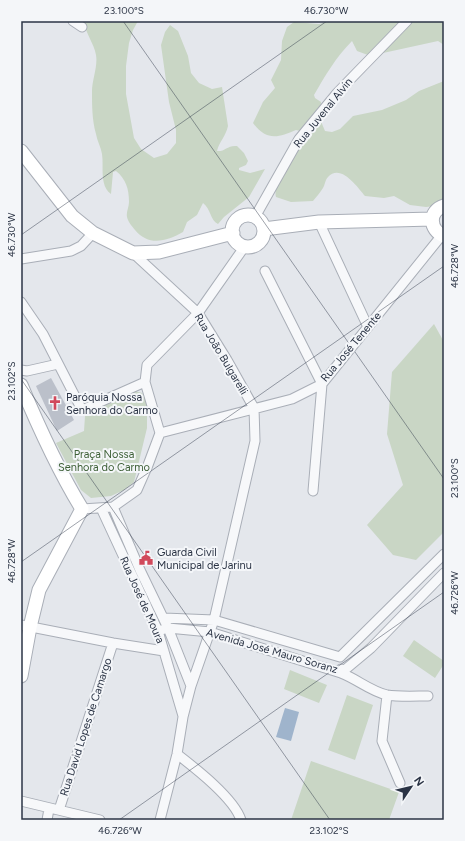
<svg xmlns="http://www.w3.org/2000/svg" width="465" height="841" font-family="Figtree,sans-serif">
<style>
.green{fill:#c9d6c5}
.water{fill:#9fb4cc}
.building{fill:#bbc0ca}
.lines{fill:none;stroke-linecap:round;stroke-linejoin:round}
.street-casing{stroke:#a9aeb7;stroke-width:11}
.secondary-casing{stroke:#a9aeb7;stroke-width:15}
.street{stroke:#f7f8fa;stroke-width:9}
.secondary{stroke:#fff;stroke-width:13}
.ticks{fill:none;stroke:#2b3445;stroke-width:1;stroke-opacity:0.45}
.labels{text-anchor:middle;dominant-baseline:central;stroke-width:4;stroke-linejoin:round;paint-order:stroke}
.street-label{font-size:11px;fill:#2b3445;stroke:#f4f6f9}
.poi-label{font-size:11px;fill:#2b3445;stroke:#f4f6f9;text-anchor:start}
.park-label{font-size:11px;fill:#3f6138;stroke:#f4f6f9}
.neatline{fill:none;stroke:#2b3445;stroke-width:1.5}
.ticks-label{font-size:10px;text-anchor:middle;fill:#2b3445}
</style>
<rect width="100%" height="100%" fill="#e4e7ec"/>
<path class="green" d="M84,21H138L133,30L129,43L126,66V94L134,138L141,149L154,158L167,154L176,143V130L169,102L161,45L165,32L170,25L178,31L188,56L191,73L199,83L212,89L222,87L228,126C226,136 219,142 217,151C225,152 227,145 237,146L244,153L248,161L246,165L239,168V170L250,173L265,169L249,197L224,217L218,224C210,220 211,209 203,203L197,215L187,222L183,232C167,241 149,247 135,230C132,226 128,222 127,217C126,212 129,207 129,202C129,189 126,179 116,171L113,172L111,194C99,185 104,167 102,154C101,147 97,141 96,134C92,120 92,105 92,91C92,80 98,66 96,55C94,43 85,33 84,21Z
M329,21H444V45L438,41L383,53L376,58L357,51L352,41C336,57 325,76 314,95L315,98L321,102L320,119L325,131L332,132L340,129L353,116L382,110L406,100L419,91L444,81V205L426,207L410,205L394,196L384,198L365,196C358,188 341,163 328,177C325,180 325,185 323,188C320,193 316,197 313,201L291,202L276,197C272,186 294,144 300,131L296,130C278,138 266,141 253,123L263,102L275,88L271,80L281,60L282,41L287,27L294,22L319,24Z
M434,324L444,342V532L416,560L393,555L367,525L403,485L387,434L392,372Z
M135,391L142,393L147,399V428L134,482L124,490L111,496L91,498L81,490L56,443L84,431L85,416L127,393Z
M414,640L444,661V664L435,678L403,656Z
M290,670L327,685L319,703L284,689Z
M347,695L373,705L355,760L328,750Z
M311,761L399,792L389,820H291Z"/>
<path class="water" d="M285,708L299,712L291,741L276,737Z"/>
<path class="building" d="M51,378L74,420L57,431L36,386Z"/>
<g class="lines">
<defs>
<path id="street" d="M73,21L82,27
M255,217L299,139L337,93L407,21
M319,222L368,327
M133,253L198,313L227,360L254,408L255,441L214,620L191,686L183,717L177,754L160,820
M21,259L71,251L81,246L93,233
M265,271L322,384L313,491
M21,302L43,334L82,410L145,382L160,433L148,465L137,490L113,507L82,509
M21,370L27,371L58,364
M145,382L147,365L198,313L245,246
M160,433L292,399L322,384L442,235
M113,507L140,570L168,628L191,686
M101,508L158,631L183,716
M164,618L214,620L340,657L444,554
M21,625L113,643L164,651
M158,631L168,628L210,632L341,673L371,648L444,573
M341,669V673C357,679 370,691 387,695C398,697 417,696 428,696
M387,695L382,741L400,783
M177,754C195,768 234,798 241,820
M21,801L100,820
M59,810L113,643
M47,820L49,809"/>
<path id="secondary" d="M21,151L72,216L93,233L133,253L159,252L233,233
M444,206C428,211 429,230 444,236
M232 231a16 16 0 1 1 32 0a16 16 0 1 1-32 0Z
M264,229L319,222L432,219
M21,385C39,428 58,470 82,509L39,590L30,627L21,676"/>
</defs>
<use href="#street" class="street-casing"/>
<use href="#secondary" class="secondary-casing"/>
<use href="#street" class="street"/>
<use href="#secondary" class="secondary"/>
</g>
<path class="ticks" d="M123,21L444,479M21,235L327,21M21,379L330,820M21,562L444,266M119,820L444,592"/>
<defs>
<symbol id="church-bare" viewBox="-9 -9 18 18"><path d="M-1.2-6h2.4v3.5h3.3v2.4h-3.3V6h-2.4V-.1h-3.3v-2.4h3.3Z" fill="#d1495b" stroke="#f4f6f9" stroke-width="2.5" paint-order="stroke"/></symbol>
<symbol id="civic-bare" viewBox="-9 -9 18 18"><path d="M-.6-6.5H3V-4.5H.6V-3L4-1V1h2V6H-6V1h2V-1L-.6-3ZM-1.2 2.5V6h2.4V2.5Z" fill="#d1495b" stroke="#f4f6f9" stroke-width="2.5" paint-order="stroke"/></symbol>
</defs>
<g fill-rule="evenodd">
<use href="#church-bare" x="45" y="393" width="20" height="20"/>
<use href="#civic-bare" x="136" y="548" width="20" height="20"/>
</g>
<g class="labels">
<g class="street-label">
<text transform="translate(323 113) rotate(-51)">Rua Juvenal Alvin</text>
<text transform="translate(351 347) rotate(-50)">Rua José Tenente</text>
<text transform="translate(221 354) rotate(59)">Rua João Bulgarelli</text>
<text transform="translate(142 600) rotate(66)">Rua José de Moura</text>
<text transform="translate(272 651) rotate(16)">Avenida José Mauro Soranz</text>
<text transform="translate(86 727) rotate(-72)">Rua David Lopes de Camargo</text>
</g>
<g class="poi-label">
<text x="66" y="397">Paróquia Nossa<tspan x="66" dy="13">Senhora do Carmo</tspan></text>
<text x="157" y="552">Guarda Civil<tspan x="157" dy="13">Municipal de Jarinu</tspan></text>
</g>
<g class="park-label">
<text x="104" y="454">Praça Nossa<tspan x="104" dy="13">Senhora do Carmo</tspan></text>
</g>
</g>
<rect width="465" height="841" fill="none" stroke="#f4f6f9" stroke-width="44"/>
<g transform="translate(411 787) rotate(55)" stroke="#f4f6f9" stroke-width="3" paint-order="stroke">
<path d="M0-3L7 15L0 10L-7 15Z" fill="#2b3445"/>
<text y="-6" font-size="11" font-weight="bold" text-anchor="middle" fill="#2b3445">N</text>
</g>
<rect x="22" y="22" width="421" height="797" class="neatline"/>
<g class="ticks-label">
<text x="124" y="14">23.100°S</text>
<text x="326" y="14">46.730°W</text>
<text transform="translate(11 235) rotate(-90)" y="4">46.730°W</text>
<text transform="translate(454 266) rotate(-90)" y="4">46.728°W</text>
<text transform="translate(11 381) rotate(-90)" y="4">23.102°S</text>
<text transform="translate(454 478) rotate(-90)" y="4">23.100°S</text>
<text transform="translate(11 561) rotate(-90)" y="4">46.728°W</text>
<text transform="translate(454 593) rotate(-90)" y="4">46.726°W</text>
<text x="120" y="834">46.726°W</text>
<text x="329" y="834">23.102°S</text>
</g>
</svg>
